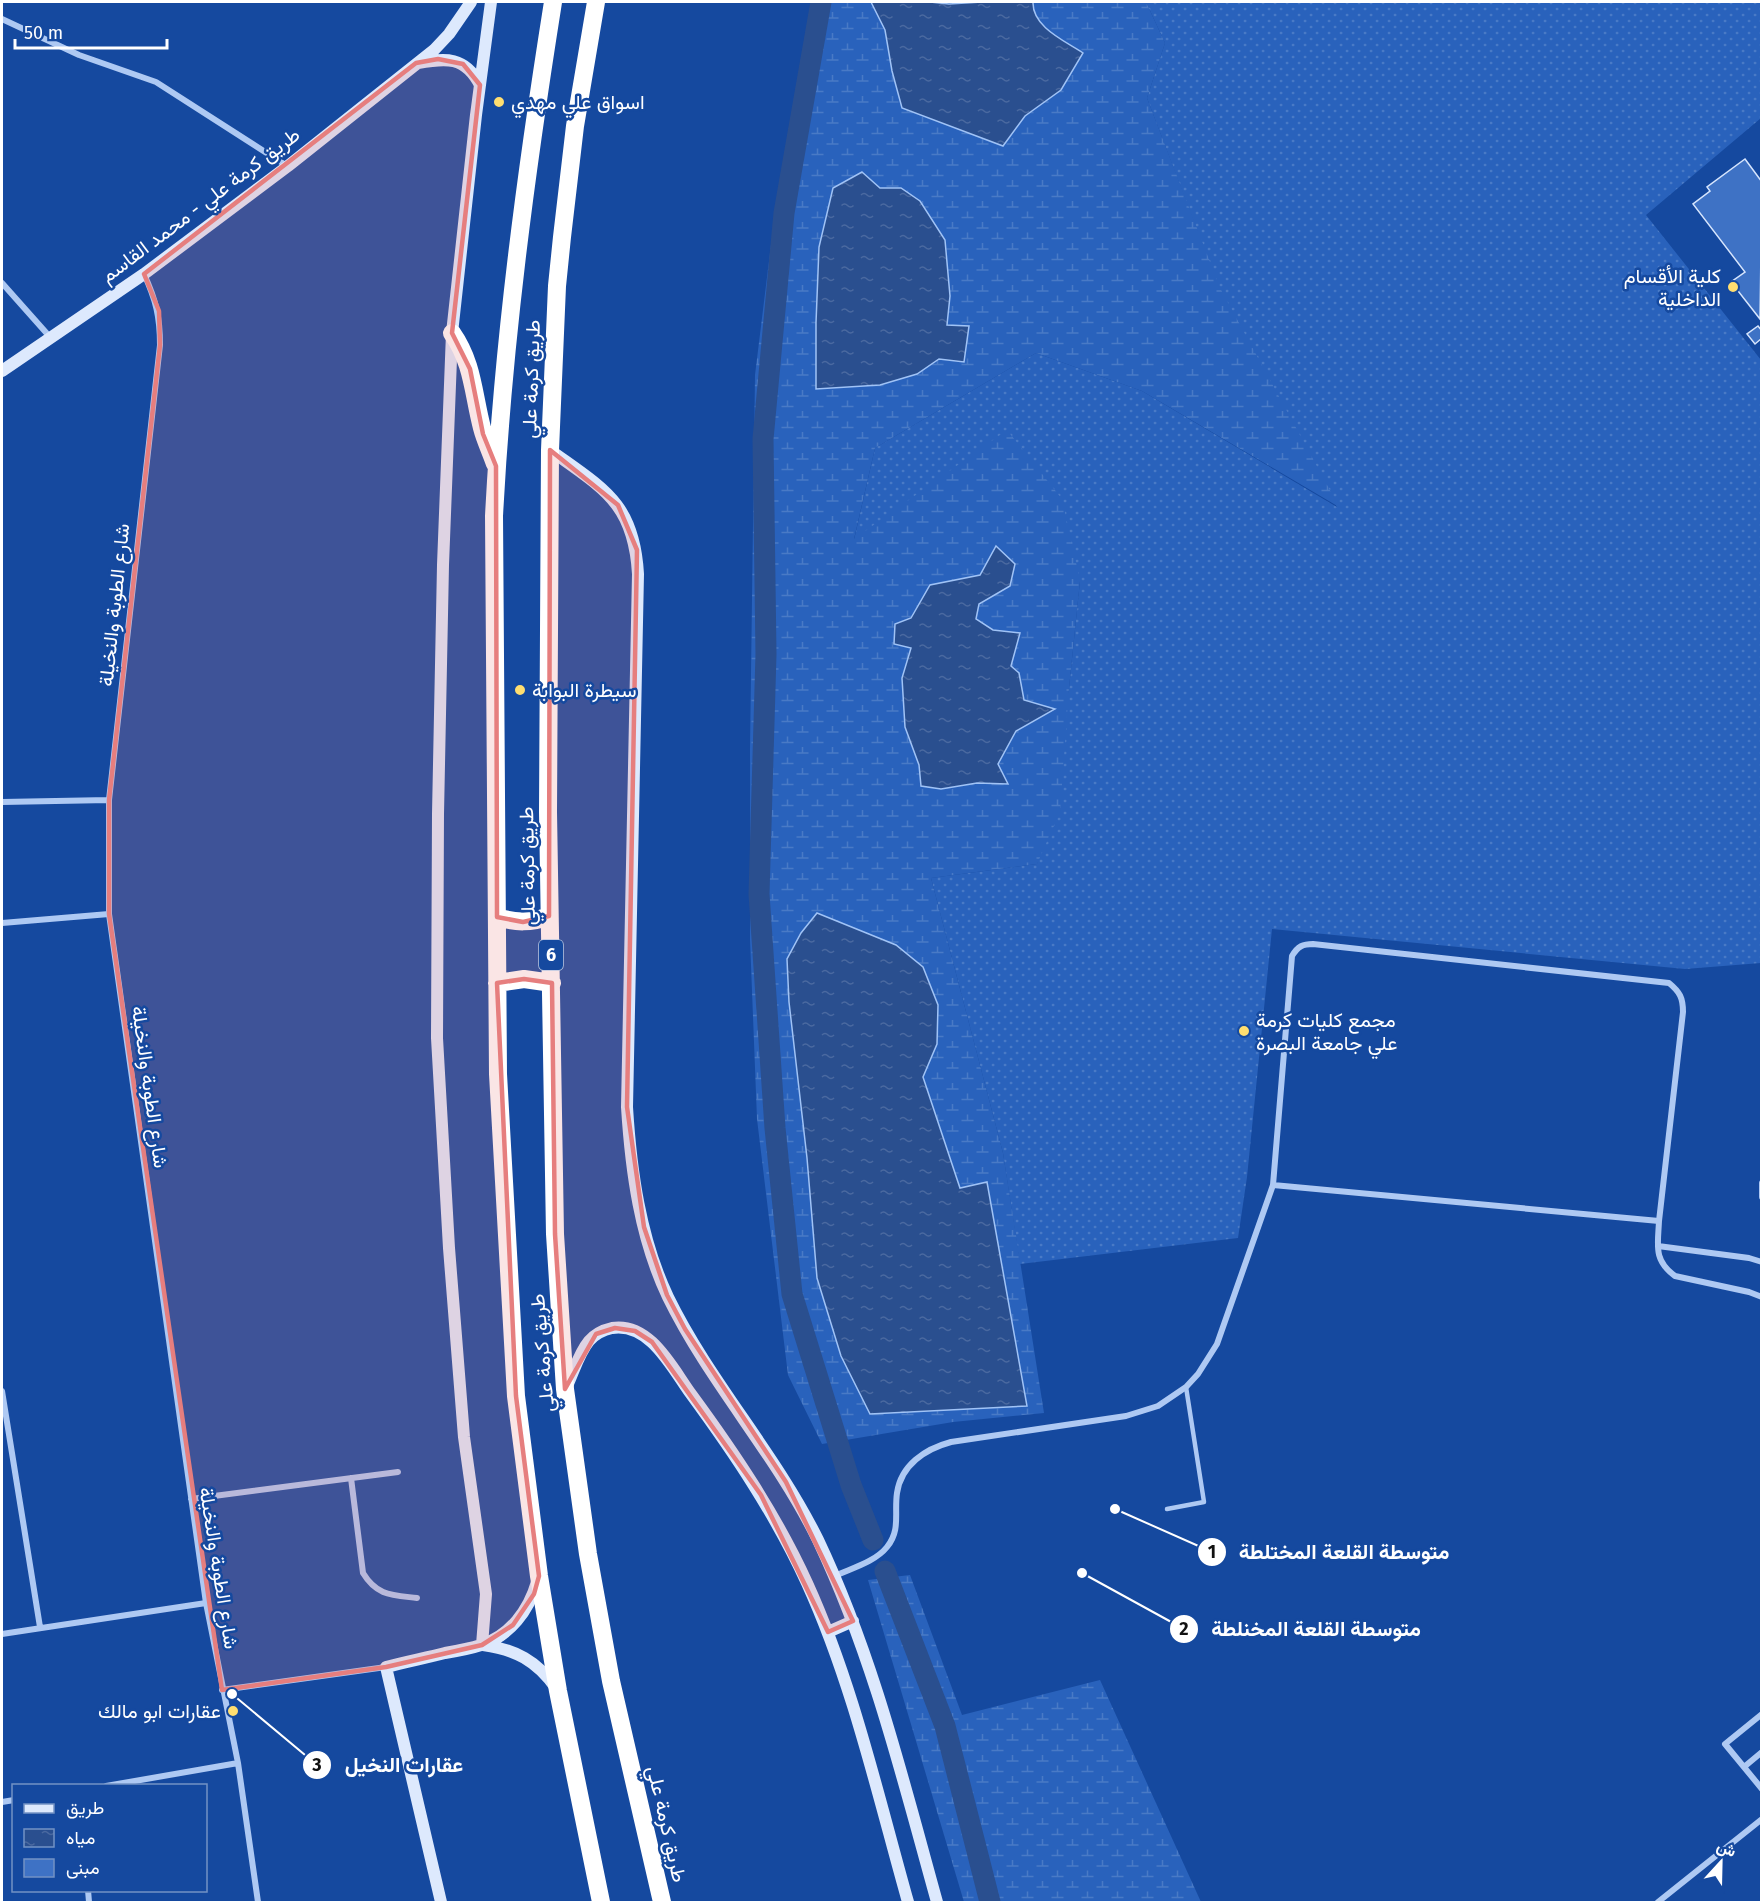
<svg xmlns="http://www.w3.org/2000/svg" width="1763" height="1904" font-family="'Fira Sans',Vazirmatn,sans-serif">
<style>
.grass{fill:url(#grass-dots)}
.wetland{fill:url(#wetland-marsh);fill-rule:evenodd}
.water{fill:url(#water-ripples);stroke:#a0c3f6;stroke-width:1.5}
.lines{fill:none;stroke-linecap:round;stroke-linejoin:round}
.canal{stroke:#2a4f8f;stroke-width:21}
.building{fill:#3e72c5;stroke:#d6e5fd;stroke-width:1.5}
.lane{stroke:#aec9f3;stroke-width:4.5}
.street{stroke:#aec9f3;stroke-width:6}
.secondary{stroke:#dde9fd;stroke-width:12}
.highway{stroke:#fff;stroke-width:18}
.marked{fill:#e67e7e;fill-opacity:0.2;stroke:#e67e7e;stroke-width:4.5;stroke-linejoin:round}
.poi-dot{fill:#ffde70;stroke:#15499f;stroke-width:2}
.labels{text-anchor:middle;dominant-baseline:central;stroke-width:5;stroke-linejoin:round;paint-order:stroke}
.shield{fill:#15499f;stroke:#b9c8e2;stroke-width:1.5}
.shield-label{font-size:18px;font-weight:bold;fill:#fff}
.poi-label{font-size:20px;fill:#fff;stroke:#15499f;text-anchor:start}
.street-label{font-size:20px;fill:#fff;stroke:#15499f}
.leader{fill:none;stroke:#fff;stroke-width:2}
.callout-dot{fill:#fff;stroke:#15499f;stroke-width:2}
.mark-label{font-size:18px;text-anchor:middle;font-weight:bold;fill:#111}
.callout-label{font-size:21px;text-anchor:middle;font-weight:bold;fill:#fff;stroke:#15499f;stroke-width:5;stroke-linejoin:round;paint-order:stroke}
</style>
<defs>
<pattern id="grass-dots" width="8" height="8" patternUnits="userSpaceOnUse" patternTransform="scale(1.5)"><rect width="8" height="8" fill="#2962bc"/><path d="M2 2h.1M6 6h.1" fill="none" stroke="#497ac6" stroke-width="1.8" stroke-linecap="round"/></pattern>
<pattern id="wetland-marsh" width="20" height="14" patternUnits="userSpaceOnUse" patternTransform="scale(1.5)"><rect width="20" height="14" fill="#2962bc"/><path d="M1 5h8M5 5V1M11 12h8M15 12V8" fill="none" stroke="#497ac6"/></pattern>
<pattern id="water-ripples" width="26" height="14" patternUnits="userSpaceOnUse" patternTransform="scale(1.5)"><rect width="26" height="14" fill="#2a4f8f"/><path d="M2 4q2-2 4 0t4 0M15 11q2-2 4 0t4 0" fill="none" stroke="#4a69a0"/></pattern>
</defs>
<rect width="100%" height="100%" fill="#15499f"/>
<path class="grass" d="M1146,2H1761V118L1646,215L1761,360V963L1685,969L1272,929L1247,1177L1238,1238L1020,1264L1003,1153L931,878L1037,864L1069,688L1080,581L854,540L875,448L1036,353L1142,391L1337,507L1219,288L1147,98L1165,43Z"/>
<path class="wetland" d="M811,2H871L885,30L892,71L954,126L1003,146L1025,116L1061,90L1083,54C1065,41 1032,27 1033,2H1146L1165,43L1147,98L1220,288L1339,507L1142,391L1036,353L875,448L854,539L1007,430L1062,499L1080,581L1069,688L1060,812L1037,864L931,878L1003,1153L1044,1413L953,1422L822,1444L788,1375L757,1119L750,939V750L755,375L777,196ZM862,172L880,188L950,296L947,325L963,362L938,359L917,374ZM996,547L1009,586L979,605L976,620L993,630L1019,633L1011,666L1019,673L1024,701L1055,710L1016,731L998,764L1007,784L977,783L941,789L921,786L919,765L905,727L902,678L911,647L894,643L895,624L911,618L930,585L980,575ZM896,945L923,967L938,1005L937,1044L923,1077L960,1189L986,1183L817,1278L807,1158L789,1002L787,959Z
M910,1575L962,1715L1100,1680L1201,1902H964L868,1580Z"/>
<path class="water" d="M871,2H930L949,4L982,2H1033C1032,27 1065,41 1083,53L1061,90L1025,116L1003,146L902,108L892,71L885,30Z
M862,172L880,188H901L920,201L945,240L950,296L947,325L969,326L964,362L939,359L917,374L880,385L816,389V323L819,247L833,188Z
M996,546L1015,564L1010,586L979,604L976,619L993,630L1020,633L1011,666L1019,673L1024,700L1055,709L1016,731L998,764L1008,784L977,783L941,789L921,786L919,765L905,727L902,678L911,648L894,644L895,624L911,618L930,585L980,575Z
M817,913L896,945L923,967L938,1005L937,1044L923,1077L960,1188L987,1182L1027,1406L870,1414L841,1356L817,1278L807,1158L789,1002L787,959L801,933Z"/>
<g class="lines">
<path class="canal" d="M821,2L784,213L763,439L766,654L759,894L775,1128L792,1294L851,1485L873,1540
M885,1571L945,1726L990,1902"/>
</g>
<path class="building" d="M1745,159L1762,182L1760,319L1731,282L1745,272L1693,204L1710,191L1707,187Z
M1758,326L1762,331V338L1755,344L1747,334Z"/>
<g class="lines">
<path class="lane" d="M1167,1509L1204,1502L1186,1387"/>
<path class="street" d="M2,19L79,55L156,82L287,166
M144,274C156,300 160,317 160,345L109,800V914L206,1603L238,1763L258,1902
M2,283L50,337
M2,802L109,800
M2,923L109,914
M1762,1183V1197
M1659,1221L1273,1185L1292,956C1298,946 1303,944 1313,944L1669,983C1680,992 1683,998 1683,1012L1659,1221C1658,1245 1653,1260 1675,1276L1749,1292L1762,1297
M1658,1246L1749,1258L1762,1262
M2,1391L40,1627
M351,1478L363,1573C377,1596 392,1595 417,1598
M191,1499L398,1472
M835,1576C852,1568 875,1562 887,1547C901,1530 894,1513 897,1493C901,1465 925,1449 951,1442L1126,1416L1158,1406L1186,1387L1198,1374L1217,1344L1273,1185
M2,1634L206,1603
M222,1690L386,1667
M1762,1714L1725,1744L1762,1789
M1744,1767L1762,1752
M106,1786L238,1763
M2,1802L14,1800
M88,1890L89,1902
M1658,1902L1762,1819"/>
<path class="secondary" d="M418,63C446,58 465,56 480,85
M2,371L144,274L288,166L434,50L449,34L471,2
M550,450C604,489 634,503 638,574L627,1107C631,1171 640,1238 668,1297C710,1383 776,1454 818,1540C873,1656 903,1780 937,1902
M567,1386C574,1371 579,1353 589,1341C595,1334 603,1330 612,1328C650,1322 672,1368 691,1394C735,1454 776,1515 807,1583C853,1684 878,1796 908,1902
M828,1632L853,1621
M482,1645L486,1594L464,1437L449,1248L437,1038L438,814L443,565L452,333L476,115L491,2
M483,1645C515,1649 537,1661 556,1688
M441,1902L386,1667C405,1662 425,1658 445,1653C457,1651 469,1649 481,1645C510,1636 529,1610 537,1582"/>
<path class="highway" d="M553,2C526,172 503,343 494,516L498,1074L516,1396L539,1576L558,1691L601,1902
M596,2L575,126L562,237L557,286L550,450L548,812L555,1234L565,1389L588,1554L611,1681L662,1902
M452,333C473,363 473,393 482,428C485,440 491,452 495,464
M497,917C516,923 531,923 549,916
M497,983L524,979L552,983"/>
</g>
<path class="marked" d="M438,59L463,64L480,85L452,333L470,369L483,434L496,466L497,917L523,922L549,916L550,450L618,505L637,550L627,1107L644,1227L667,1295L685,1329L786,1482L853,1621L828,1632L761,1495L652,1342L635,1331L615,1328L596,1334L565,1389L555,1234L552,983L524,979L497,983L516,1396L539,1576L534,1594L513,1625L482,1645L386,1667L222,1690L109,914V800L160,345L159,311L144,274L416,63Z"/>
<g class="poi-dot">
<circle cx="499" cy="102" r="6"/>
<circle cx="1733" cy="287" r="6"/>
<circle cx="520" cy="690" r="6"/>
<circle cx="1244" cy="1031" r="6"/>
<circle cx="233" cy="1711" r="6"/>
</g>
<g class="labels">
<rect class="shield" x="539" y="940" width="24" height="30" rx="4.5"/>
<g class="shield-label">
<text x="551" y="955">6</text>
</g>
<g class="poi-label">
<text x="511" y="102">اسواق علي مهدي</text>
<text x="1721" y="276" text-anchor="end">كلية الأقسام<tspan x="1721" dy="23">الداخلية</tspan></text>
<text x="532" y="690">سيطرة البوابة</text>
<text x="1256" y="1020">مجمع كليات كرمة<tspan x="1256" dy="23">علي جامعة البصرة</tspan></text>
<text x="221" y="1711" text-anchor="end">عقارات ابو مالك</text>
</g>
<g class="street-label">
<text transform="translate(200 205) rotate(-37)">طريق كرمة علي - محمد القاسم</text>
<text transform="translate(531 379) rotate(-88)">طريق كرمة علي</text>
<text transform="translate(114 605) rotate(-84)">شارع الطوبة والنخيلة</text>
<text transform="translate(527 866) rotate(-91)">طريق كرمة علي</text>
<text transform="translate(150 1087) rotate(82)">شارع الطوبة والنخيلة</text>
<text transform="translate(542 1353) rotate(-95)">طريق كرمة علي</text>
<text transform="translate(219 1568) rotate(81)">شارع الطوبة والنخيلة</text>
<text transform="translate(667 1824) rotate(77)">طريق كرمة علي</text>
</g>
</g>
<path class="leader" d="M1115 1509L1212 1552M1082 1573L1184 1629M232 1694L317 1765"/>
<g class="callout-dot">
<circle cx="1115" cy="1509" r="6"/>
<circle cx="1082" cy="1573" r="6"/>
<circle cx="232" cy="1694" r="6"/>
<circle cx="1212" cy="1552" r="15"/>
<circle cx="1184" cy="1629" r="15"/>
<circle cx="317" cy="1765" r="15"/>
</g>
<g class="mark-label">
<text x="1212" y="1558">1</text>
<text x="1184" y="1635">2</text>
<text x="317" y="1771">3</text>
</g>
<g class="callout-label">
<text x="1344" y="1559">متوسطة القلعة المختلطة</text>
<text x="1316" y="1636">متوسطة القلعة المخنلطة</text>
<text x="404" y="1772">عقارات النخيل</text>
</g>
<rect width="1763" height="1904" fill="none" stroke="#ffffff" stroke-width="6"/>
<rect x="12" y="1784" width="195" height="108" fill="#15499f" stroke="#7392c5" stroke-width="1.5"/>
<rect x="24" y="1804" width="30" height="9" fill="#dde9fd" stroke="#7392c5" stroke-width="1.5"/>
<text x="66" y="1814" font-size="18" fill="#ffffff">طريق</text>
<rect x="24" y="1829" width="30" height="18" fill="url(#water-ripples)" stroke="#7392c5" stroke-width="1.5"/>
<text x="66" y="1844" font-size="18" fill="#ffffff">مياه</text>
<rect x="24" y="1859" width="30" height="18" fill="#3e72c5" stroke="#7392c5" stroke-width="1.5"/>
<text x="66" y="1874" font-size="18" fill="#ffffff">مبنى</text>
<g transform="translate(1721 1862) rotate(22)" stroke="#15499f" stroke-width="4.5" paint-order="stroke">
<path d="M0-4.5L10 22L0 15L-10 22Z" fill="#ffffff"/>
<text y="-9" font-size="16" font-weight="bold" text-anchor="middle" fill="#ffffff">ش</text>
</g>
<path d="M15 39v9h152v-9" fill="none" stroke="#ffffff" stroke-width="3"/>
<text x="24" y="39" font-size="18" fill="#ffffff" stroke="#15499f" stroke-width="4.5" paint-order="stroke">50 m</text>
</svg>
